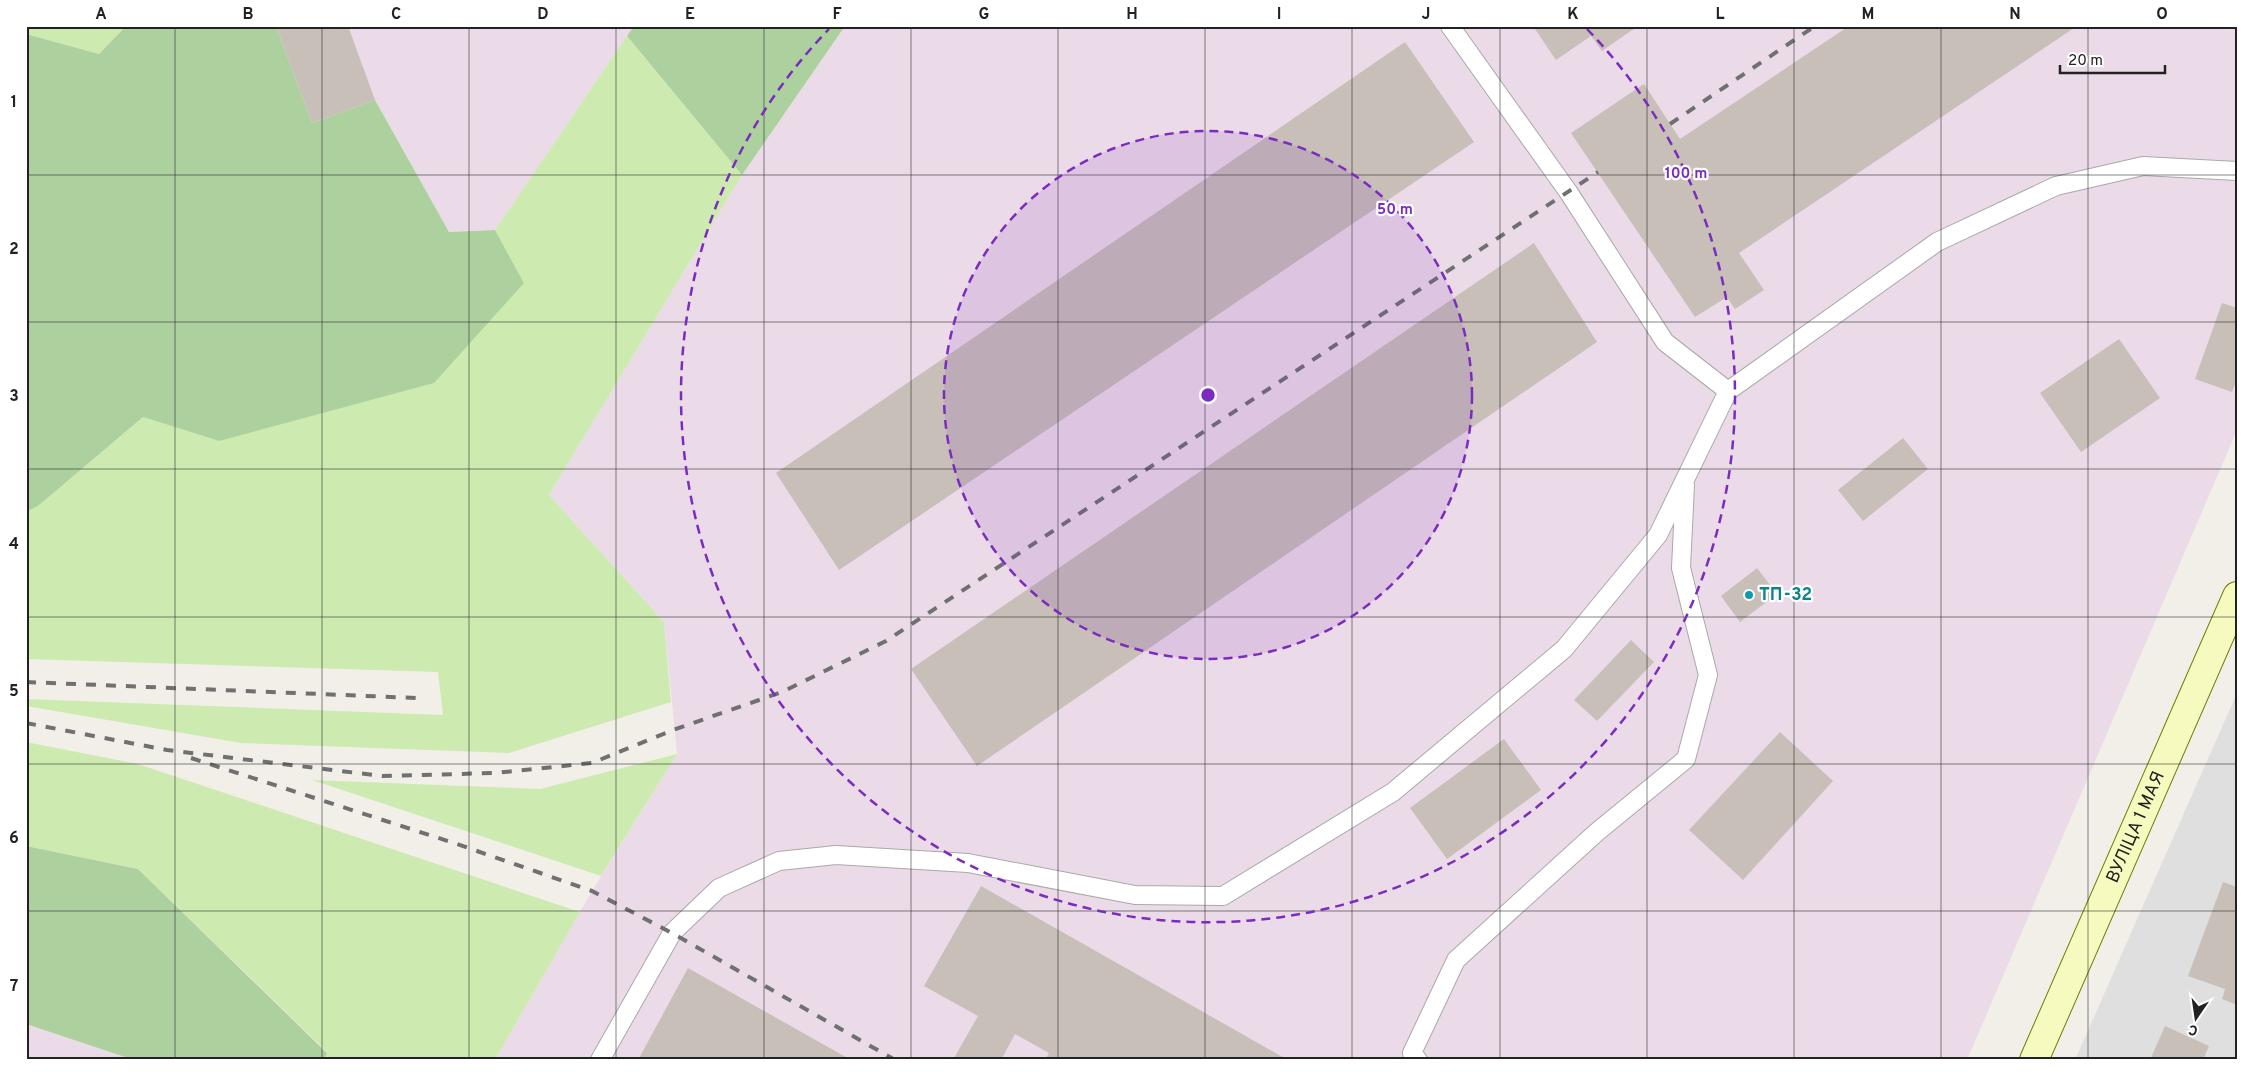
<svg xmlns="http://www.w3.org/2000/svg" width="2263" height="1086" font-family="Overpass,sans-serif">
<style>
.residential{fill:#e0dfdf}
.industrial{fill:#ebdbe8}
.grass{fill:#cdebb0}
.forest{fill:#add19e}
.building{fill:#c7bfb8}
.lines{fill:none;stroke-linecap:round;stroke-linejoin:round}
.lane-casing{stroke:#a9a9a9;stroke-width:20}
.secondary-casing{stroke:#707d05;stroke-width:30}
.lane{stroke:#fff;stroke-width:18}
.secondary{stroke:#f7fabf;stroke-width:28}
.rail{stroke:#707070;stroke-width:4;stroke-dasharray:10 10;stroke-linecap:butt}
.grid{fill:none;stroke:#222;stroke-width:1;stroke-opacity:0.55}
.ring{fill:none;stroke:#7b2cbf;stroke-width:2.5;stroke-dasharray:9 6}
.culture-dot{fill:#0f9aa8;stroke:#fff;stroke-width:2}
.labels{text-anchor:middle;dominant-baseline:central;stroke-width:4.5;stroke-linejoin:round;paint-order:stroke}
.culture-label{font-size:18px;font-weight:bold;fill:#0d838f;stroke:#fff;text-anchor:start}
.street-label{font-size:18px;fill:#222;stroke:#fff}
.centre{fill:#7b2cbf;stroke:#fff;stroke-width:2.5}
.ring-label{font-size:15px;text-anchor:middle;font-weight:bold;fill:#7b2cbf;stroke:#fff;stroke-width:4.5;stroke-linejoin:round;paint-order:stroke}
.neatline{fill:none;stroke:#222;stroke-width:2}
.grid-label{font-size:16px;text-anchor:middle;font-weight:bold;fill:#222}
</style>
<rect width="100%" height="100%" fill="#f2efe9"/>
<path class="residential" d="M2237,693V1060H2075Z"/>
<path class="industrial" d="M276,26H634L495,230L449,232L375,100L312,123Z
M845,26H2237V430L1967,1060H495L592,891L677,754L664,622L549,495L742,175Z
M26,1024L134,1060H26Z"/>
<path class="grass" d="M26,26H126L99,54L26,34Z
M627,36L742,175L549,495L664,622L671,702L509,753L241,743L26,706V699L443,715L438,672L26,659V512L38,506L143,417L219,441L524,283L495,230Z
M26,742L138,764L580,912L495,1060H324L327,1052L138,869L26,846Z
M677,754L601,876L312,780L540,789Z"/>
<path class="forest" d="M126,26H276L312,123L375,100L449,232L495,230L524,283L434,383L219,441L143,417L38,506L26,512V34L99,54Z
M634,26H845L742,175L627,36Z
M26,846L138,869L327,1053L324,1060H134L26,1024Z"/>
<path class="building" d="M276,26H348L375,100L312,123Z
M1538,26H1638L1602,51L1591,36L1556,60L1535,29Z
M1849,26H2077L1739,253L1764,290L1735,309L1727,297L1695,317L1571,133L1644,84L1680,139Z
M1405,42L1474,142L839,570L776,473Z
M1534,243L1597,342L977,766L911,669Z
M2222,303L2237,308V379L2232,392L2195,379Z
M2119,339L2160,398L2081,452L2040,393Z
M1903,438L1928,469L1863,521L1838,490Z
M1757,568L1777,594L1740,622L1721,596Z
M1631,640L1654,662L1597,721L1574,700Z
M1780,732L1833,781L1743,880L1689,830Z
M1504,739L1541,790L1447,859L1410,808Z
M2223,882L2237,887V1005L2222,999L2225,989L2188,976Z
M981,886L1288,1060H1045L1049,1053L1015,1034L1001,1060H953L978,1016L924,986Z
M688,968L851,1060H638Z
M2165,1026L2209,1046L2203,1060H2150Z"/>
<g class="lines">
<defs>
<path id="lane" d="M1450,26L1569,193L1665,342L1728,391
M600,1060L672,933L719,888L779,861L836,855L968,863L1135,895L1223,896L1393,792L1564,649L1658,535L1728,391L1937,242L2056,186L2143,166L2237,171
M1418,1060L1412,1053L1456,960L1597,832L1686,759L1708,675L1681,568L1685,485"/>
<g id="secondary">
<path id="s1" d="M2034,1060L2237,596"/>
</g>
</defs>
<use href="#lane" class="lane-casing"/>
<use href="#secondary" class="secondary-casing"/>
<use href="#lane" class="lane"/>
<use href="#secondary" class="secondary"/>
<path class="rail" d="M1670,124L1815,26
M26,682L417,698
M26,723L167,750L382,776L495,773L592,763L673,730L782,692L886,641L1598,172
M191,758L454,843L592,891L672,933L895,1060"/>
</g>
<path class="grid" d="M175,26V1060M322,26V1060M469,26V1060M616,26V1060M764,26V1060M911,26V1060M1058,26V1060M1205,26V1060M1352,26V1060M1500,26V1060M1647,26V1060M1794,26V1060M1941,26V1060M2088,26V1060M26,175H2237M26,322H2237M26,469H2237M26,617H2237M26,764H2237M26,911H2237"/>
<circle cx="1208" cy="395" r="264" fill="#7b2cbf" fill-opacity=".12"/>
<g class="ring">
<circle cx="1208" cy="395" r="264"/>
<path d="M1587 29A527 527 0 1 1 829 29"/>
</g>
<circle class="culture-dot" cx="1749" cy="595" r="5"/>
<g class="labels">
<g class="culture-label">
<text x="1759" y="595">ТП-32</text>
</g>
<g class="street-label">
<text stroke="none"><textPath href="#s1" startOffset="254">ВУЛІЦА 1 МАЯ</textPath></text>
</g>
</g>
<circle cx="1208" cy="395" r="8" class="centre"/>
<g class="ring-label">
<text x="1686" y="178">100 m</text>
<text x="1395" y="214">50 m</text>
</g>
<rect width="2263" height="1086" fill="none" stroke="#ffffff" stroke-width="55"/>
<g transform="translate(2196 1018) rotate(193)" stroke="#ffffff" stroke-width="4" paint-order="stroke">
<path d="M0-4L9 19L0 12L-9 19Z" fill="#222222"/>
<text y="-8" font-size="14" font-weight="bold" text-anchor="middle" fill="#222222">С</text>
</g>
<path d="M2060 65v8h105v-8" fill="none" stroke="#222222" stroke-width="2.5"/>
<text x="2068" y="65" font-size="15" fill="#222222" stroke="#ffffff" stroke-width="4" paint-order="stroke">20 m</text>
<rect x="28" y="28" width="2208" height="1030" class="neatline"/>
<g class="grid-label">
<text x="101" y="19">A</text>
<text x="248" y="19">B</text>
<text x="396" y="19">C</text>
<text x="543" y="19">D</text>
<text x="690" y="19">E</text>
<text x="837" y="19">F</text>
<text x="984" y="19">G</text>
<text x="1132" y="19">H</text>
<text x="1279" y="19">I</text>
<text x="1426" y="19">J</text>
<text x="1573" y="19">K</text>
<text x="1720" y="19">L</text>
<text x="1868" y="19">M</text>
<text x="2015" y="19">N</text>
<text x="2162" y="19">O</text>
<text x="14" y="107">1</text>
<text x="14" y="254">2</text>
<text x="14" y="401">3</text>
<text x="14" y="549">4</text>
<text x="14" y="696">5</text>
<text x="14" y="843">6</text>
<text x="14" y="991">7</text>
</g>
</svg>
